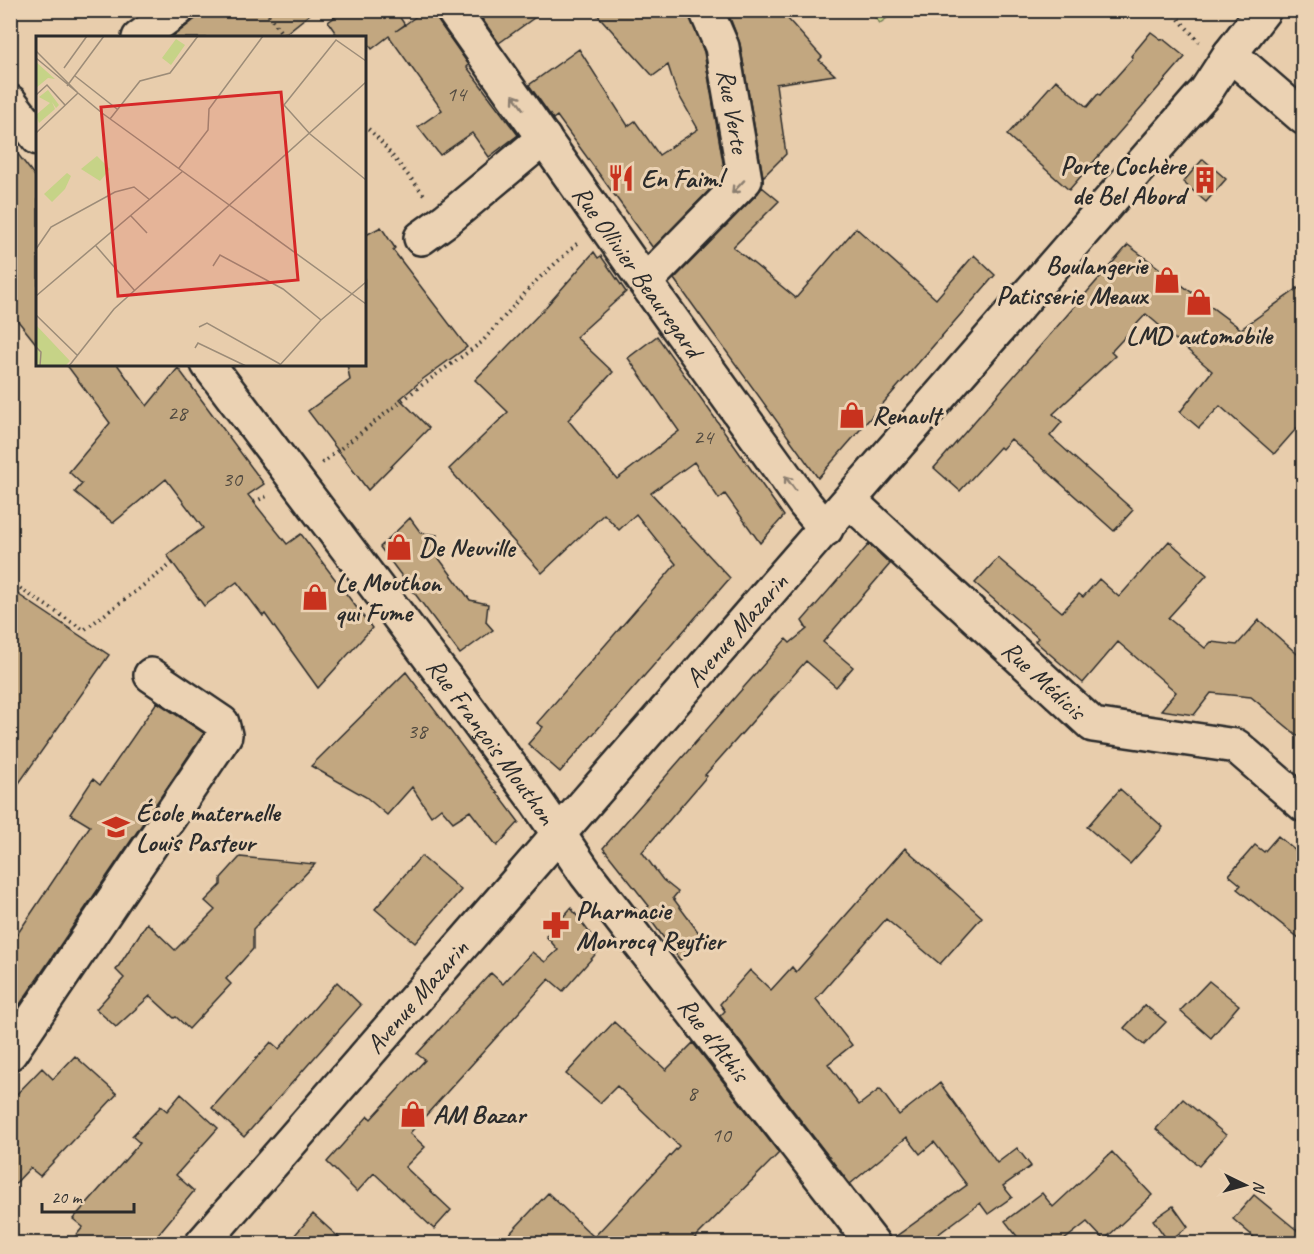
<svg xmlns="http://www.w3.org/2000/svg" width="1314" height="1254" font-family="Caveat,sans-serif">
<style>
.green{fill:#c6d387;stroke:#787f59;stroke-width:1.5}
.building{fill:#c2a780;stroke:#2b2b2b;stroke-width:1.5}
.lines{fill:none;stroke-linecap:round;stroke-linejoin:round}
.minor-casing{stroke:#2b2b2b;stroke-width:38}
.path{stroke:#2b2b2b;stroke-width:4;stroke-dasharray:1.5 4.5;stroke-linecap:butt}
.minor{stroke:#ebd2b3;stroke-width:33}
.oneway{stroke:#8b7e6f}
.labels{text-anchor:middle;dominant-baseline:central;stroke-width:6;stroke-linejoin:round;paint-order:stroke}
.number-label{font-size:22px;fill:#514a40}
.street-label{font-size:26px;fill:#2b2b2b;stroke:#ebd2b3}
.poi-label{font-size:26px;font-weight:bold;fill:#2b2b2b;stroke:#ebd2b3;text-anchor:start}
.inset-road{fill:none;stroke:#9c8c78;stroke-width:1.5}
.view{fill:#d62828;fill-opacity:0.15;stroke:#d62828;stroke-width:3}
.inset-edge{fill:none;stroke:#2b2b2b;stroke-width:3}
</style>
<rect width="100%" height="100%" fill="#e8cdac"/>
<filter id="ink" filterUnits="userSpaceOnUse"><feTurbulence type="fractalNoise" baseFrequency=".0167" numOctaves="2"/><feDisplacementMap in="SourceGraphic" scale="12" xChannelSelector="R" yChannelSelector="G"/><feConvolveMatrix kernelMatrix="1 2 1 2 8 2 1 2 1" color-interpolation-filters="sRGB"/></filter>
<g filter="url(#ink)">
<path class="green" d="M868,11H897L880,23Z"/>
<path class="building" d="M207,10H315L280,38H171Z
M345,10H395L405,25L396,31L425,10H434L438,21L469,65L467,67L518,135L489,157L472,133L440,155L418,127L442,110L389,36L372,49L364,38H339L328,22Z
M476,10H545L499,43Z
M593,10H688L704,52L725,174L653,248L557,116L553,119L529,85L579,49L628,126L635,121L659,155L698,129L676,90L668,65L653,76Z
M727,10H786L787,18L822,57L819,60L835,75L776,84L786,154L763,177L740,44Z
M1151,32L1162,40L1163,39L1185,57L1069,190L1007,135L1056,80L1087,107L1098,94L1100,95L1133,58L1131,56Z
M10,144L38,180V346L10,311Z
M1203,159L1226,179L1206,202L1183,182Z
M762,187L779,201L733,247L796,298L856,228L936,299L974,255L995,275L818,478L674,279L758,193Z
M381,227L395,248L393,250L467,347L423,379L400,399L429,428L368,490L308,411L350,380L347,364H364V236Z
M1128,245L1241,329L1304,284V420L1274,454L1220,406L1199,428L1180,412L1212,371L1146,314L1111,352L1115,356L1053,414L1062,422L1050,436L1133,510L1114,531L1011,439L1002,449L1000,447L960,491L934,468Z
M594,252L598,258L601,256L626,292L576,337L613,372L568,420L617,479L679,431L628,358L657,336L784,516L760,543L725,494L719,499L694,462L651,493L730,578L560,772L528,744L543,727L537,723L676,564L636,514L619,530L604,514L542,573L449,469L508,412L475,380L544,309Z
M66,364H117L147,406L178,368L264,484L248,495L287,544L301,534L372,628L318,688L265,614L263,616L237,582L204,606L167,555L203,528L166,479L113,523L75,492L82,484L69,472L110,423Z
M410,518L421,533L437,535L435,553L470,600L488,604L486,622L493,630L460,654L380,547Z
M1169,541L1207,575L1168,618L1205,648L1211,642L1237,645L1259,620L1304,660V741L1251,697L1211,693L1194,715L1161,710L1176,692L1118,642L1083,683L1035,641L1038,638L975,583L998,558L1062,612L1079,594L1083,597L1099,579L1119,597Z
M869,544L890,564L823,642L853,667L836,687L806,661L705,775L707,776L642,852L663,880L678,892L673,898L705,941L680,960L644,911L649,906L603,848L786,639L790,643L807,629L802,621Z
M10,589L109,655L10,796Z
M406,672L519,822L497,846L470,811L453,822L441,808L431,816L412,787L387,815L366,797L311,766Z
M157,702L204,733L10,1019V945L90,826L70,814L93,779L100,785Z
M1120,789L1163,827L1130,864L1087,827Z
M1278,836L1304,858V942L1237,889L1241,885L1229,875L1255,845L1264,852Z
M905,848L982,917L940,964L886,919L816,999L852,1045L828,1064L859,1105L880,1089L899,1115L940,1083L997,1163L1017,1148L1031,1166L1003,1186L1012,1197L988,1214L980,1203L925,1244H891V1240L967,1185L934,1142L920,1154L907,1137L850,1184L720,1016L725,1011L720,1004L750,970L771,990L792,967L796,972Z
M421,856L461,890L415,943L375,909Z
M240,857L315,864L253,929V949L226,979L231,984L189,1029L176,1017L174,1018L150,996L116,1027L96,1009L124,978L116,970L147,923L175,950L215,910L205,901L221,885V878Z
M571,908L601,948L563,991L549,979L410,1133L425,1147L405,1167L451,1210L434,1229L374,1173L357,1192L327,1162L368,1116L371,1119L425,1060L417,1054L491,973L503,984L532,952L545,962L558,950L546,936Z
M1209,981L1239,1005L1211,1038L1180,1011Z
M337,982L361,1005L244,1137L212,1108L271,1042L279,1049Z
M1145,1005L1166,1022L1144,1045L1124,1028Z
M614,1022L666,1070L693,1043L779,1153L689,1244H500L548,1193L594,1237L679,1146L617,1086L600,1103L566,1074Z
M75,1056L117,1094L40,1176L30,1168L10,1189V1101L42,1068L53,1079Z
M181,1094L218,1128L176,1175L194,1191L150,1244H69L83,1227L73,1219L140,1143L132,1136L161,1106L167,1111Z
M1183,1099L1226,1135L1199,1166L1156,1129Z
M1112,1152L1152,1195L1104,1240L1087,1222L1059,1244H1023L1005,1221L1042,1193L1053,1207Z
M1254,1195L1304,1236V1244H1262L1233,1219Z
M1173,1206L1188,1227L1168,1241L1153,1220Z
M313,1214L346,1244H287Z"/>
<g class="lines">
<defs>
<g id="minor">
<path id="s1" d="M453,10L645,282L805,504L826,529"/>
<path d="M139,38L177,10"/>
<path d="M1230,54L1304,118"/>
<path d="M10,102L38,138"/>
<path d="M421,238L446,220L544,138"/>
<path d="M645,282L745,180L722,47L706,10"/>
<path id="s2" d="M208,364L446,679L536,801L586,874L873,1244"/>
<path id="s3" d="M850,501L1093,725L1236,746L1304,805"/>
<path d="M10,1053L225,735L222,723L151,675"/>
<path id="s4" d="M202,1244C532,862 865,483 1196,102L1206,91L1230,54L1264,10"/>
</g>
</defs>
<use href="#minor" class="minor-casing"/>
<path class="path" d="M265,10L285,38
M1171,10L1199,42
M364,125L376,136L426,197
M322,463L422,385L482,342L535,282L579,242
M254,502L267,496
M10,582L84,630L173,563"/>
<use href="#minor" class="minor"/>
</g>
<defs><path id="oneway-shaft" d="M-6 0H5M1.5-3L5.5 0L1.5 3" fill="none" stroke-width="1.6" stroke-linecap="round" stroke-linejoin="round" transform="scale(1.5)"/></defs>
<g class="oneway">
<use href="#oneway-shaft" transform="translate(518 102) rotate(-125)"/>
<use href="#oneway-shaft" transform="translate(738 187) rotate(133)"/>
<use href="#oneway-shaft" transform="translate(790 483) rotate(-126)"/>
</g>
</g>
<defs>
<symbol id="restaurant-bare" viewBox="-9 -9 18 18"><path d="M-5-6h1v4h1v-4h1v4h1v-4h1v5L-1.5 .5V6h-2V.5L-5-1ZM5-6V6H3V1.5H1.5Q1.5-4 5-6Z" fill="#c8321e" stroke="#ebd2b3" stroke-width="2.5" paint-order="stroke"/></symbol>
<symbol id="building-bare" viewBox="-9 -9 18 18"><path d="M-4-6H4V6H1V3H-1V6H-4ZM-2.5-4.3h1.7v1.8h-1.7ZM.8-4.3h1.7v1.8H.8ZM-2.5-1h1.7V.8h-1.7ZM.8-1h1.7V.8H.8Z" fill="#c8321e" stroke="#ebd2b3" stroke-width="2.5" paint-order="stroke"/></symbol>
<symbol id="shop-bare" viewBox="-9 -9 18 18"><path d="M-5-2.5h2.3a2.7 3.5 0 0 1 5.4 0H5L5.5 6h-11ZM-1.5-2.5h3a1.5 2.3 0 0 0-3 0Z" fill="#c8321e" stroke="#ebd2b3" stroke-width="2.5" paint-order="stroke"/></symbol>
<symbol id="school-bare" viewBox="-9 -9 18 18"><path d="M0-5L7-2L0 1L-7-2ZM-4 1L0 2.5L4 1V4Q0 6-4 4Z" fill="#c8321e" stroke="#ebd2b3" stroke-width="2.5" paint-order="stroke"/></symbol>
<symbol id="pharmacy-bare" viewBox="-9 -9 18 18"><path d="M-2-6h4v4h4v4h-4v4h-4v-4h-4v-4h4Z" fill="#c8321e" stroke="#ebd2b3" stroke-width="2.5" paint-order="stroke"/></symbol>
</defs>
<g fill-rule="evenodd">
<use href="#restaurant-bare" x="602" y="159" width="38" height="38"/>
<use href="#building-bare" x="1186" y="161" width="38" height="38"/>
<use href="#shop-bare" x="1148" y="261" width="38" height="38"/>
<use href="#shop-bare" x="1180" y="283" width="38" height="38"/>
<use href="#shop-bare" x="833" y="396" width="38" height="38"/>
<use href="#shop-bare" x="380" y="528" width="38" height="38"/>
<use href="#shop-bare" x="296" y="578" width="38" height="38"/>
<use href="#school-bare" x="97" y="808" width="38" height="38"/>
<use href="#pharmacy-bare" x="537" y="906" width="38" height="38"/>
<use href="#shop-bare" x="394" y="1095" width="38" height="38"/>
</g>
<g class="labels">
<g class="number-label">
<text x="456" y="94">14</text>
<text x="177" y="413">28</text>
<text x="703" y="437">24</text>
<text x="232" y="479">30</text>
<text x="417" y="731">38</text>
<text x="692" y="1093">8</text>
<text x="721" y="1135">10</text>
</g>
<g class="street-label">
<text transform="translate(733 111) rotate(80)">Rue Verte</text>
<text stroke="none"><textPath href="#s1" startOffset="320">Rue Ollivier Beauregard</textPath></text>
<text stroke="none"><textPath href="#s4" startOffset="814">Avenue Mazarin</textPath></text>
<text stroke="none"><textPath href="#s3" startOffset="264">Rue Médicis</textPath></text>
<text stroke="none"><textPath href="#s2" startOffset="472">Rue François Mouthon</textPath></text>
<text stroke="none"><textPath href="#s4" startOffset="328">Avenue Mazarin</textPath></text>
<text stroke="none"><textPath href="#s2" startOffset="844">Rue d'Athis</textPath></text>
</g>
<g class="poi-label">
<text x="1185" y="165" text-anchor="end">Porte Cochère<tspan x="1185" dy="30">de Bel Abord</tspan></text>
<text x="641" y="178">En Faim!</text>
<text x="1147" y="265" text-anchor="end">Boulangerie<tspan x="1147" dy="30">Patisserie Meaux</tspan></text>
<text x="1199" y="335" text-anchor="middle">LMD automobile</text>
<text x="872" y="415">Renault</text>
<text x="419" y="547">De Neuville</text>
<text x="335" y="582">Le Mouthon<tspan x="335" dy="30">qui Fume</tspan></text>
<text x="136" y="812">École maternelle<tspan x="136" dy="30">Louis Pasteur</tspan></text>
<text x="576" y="910">Pharmacie<tspan x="576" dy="30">Monrocq Reytier</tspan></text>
<text x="433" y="1114">AM Bazar</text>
</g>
</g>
<g transform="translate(36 36)">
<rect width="330" height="330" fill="#e8cdac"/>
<path d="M140,3L149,9L135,29L126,22ZM0,26L19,43L12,42L0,52ZM12,54L23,69L20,72L16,66L19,73L3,87L0,79L14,67L3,61ZM61,120L74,133L64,145L45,133ZM31,137L35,140L29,153L16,166L8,158ZM0,289L34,325L29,330H0Z" fill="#c6d387"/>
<path class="inset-road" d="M0,15L42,57M0,22L66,77L330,268M330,25L300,4L248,69L274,98L330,144M28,32L51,0M39,40L81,73M31,50L68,0M0,59L11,49L29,69M74,83L104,45L134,37L162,0M0,97L42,57M143,132L172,94L173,73L227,0M95,180L111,197M60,210L99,255M0,213L15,191L79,156L98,151L114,164M177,230L184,219L247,253L285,284M0,260L147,135M0,279L41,319M163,291L171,287L244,328M0,311L5,316L4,330M159,312L162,307L210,330M33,330L78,273L330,46M243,330L285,284L330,246"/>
<path class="view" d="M245,56L262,244L82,260L65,71Z"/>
<rect width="330" height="330" class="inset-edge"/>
</g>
<rect width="1314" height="1254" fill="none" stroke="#ebd2b3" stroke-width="36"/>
<rect x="18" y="18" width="1278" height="1218" fill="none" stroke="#2b2b2b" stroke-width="2" filter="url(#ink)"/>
<g transform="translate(1245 1185) rotate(95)" stroke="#ebd2b3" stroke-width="4.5" paint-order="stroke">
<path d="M0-4.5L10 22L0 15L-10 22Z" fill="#2b2b2b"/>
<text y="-9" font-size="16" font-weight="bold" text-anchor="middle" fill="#2b2b2b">N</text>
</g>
<path d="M42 1203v9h92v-9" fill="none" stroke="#2b2b2b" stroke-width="3"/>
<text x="51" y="1203" font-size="18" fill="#2b2b2b" stroke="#ebd2b3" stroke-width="4.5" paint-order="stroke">20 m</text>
</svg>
